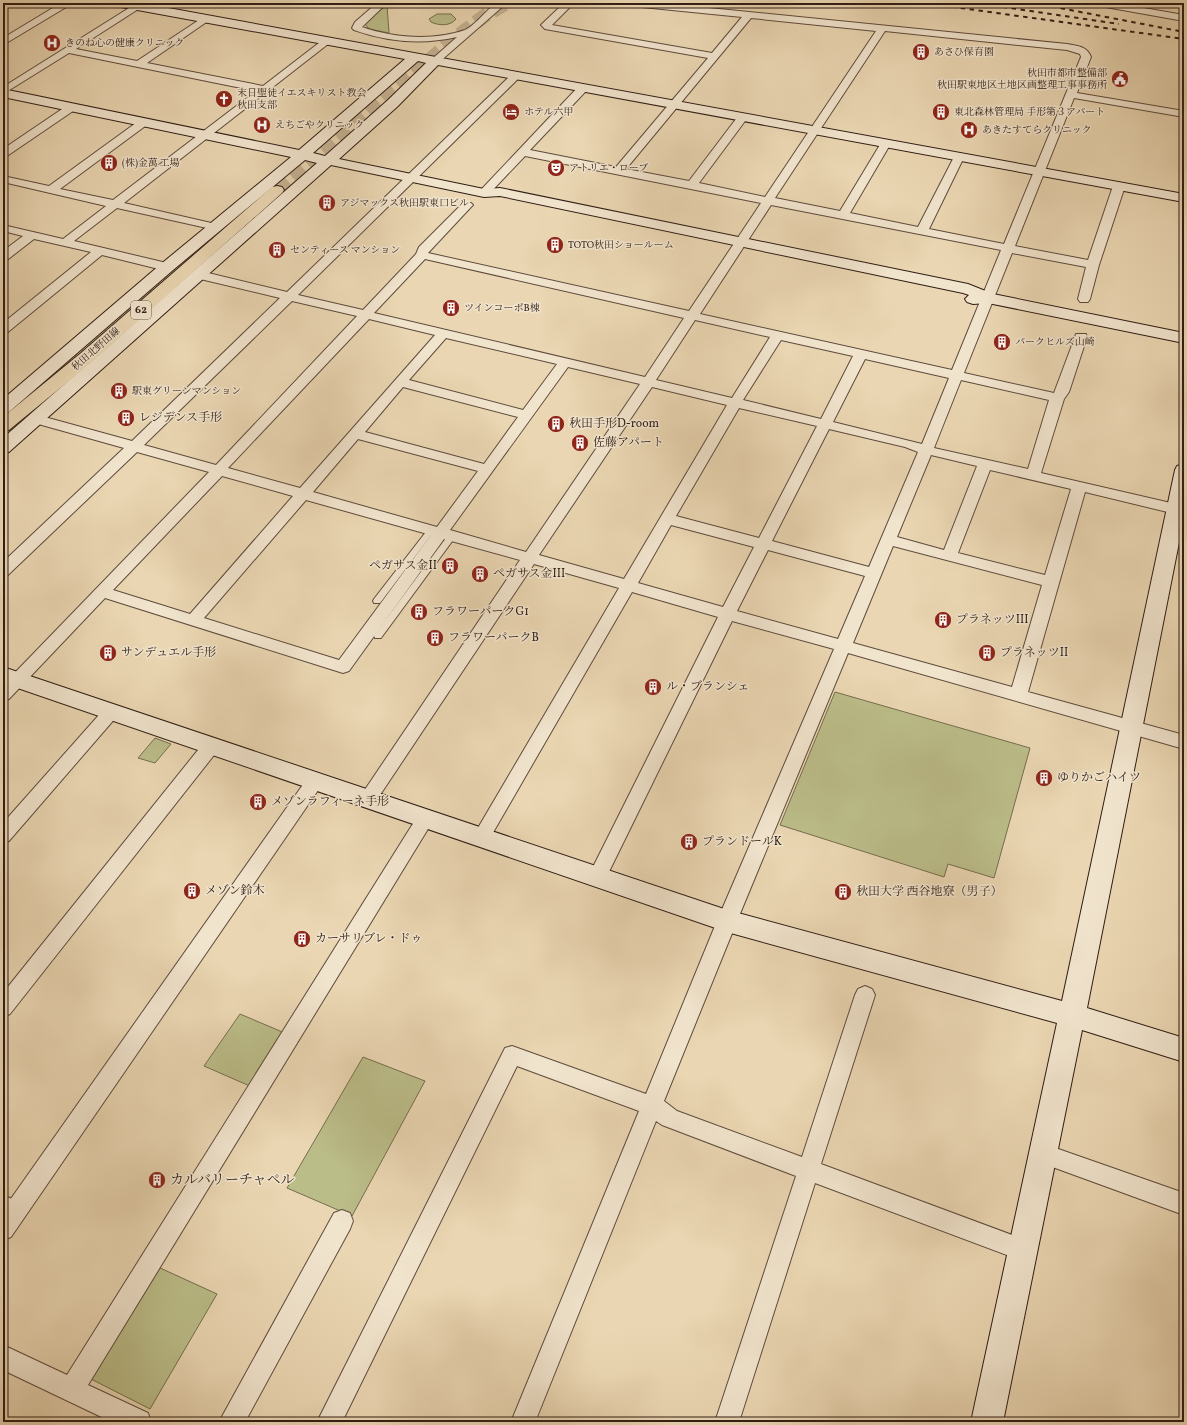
<svg xmlns="http://www.w3.org/2000/svg" width="1187" height="1425" font-family="Vollkorn,'Noto Serif JP',serif">
<style>
.green{fill:#bbbd89;stroke:#766d4e}
.lines{fill:none;stroke-linecap:round;stroke-linejoin:round}
.highway-tunnel{stroke:#c5b192;stroke-width:14;stroke-dasharray:14 6;stroke-linecap:butt}
.lane-casing{stroke:#5e4b3c;stroke-width:2}
.street-casing{stroke:#5e4b3c;stroke-width:2}
.secondary-casing{stroke:#301d14;stroke-width:2}
.highway-casing{stroke:#301d14;stroke-width:2}
.lane{fill:#f1e4cd;fill-rule:evenodd}
.street{fill:#f1e4cd;fill-rule:evenodd}
.secondary{fill:#f1e4cd;fill-rule:evenodd}
.highway{fill:#ead6b2;fill-rule:evenodd}
.rail{stroke:#301d14;stroke-width:2;stroke-dasharray:4.5 4.5;stroke-linecap:butt}
.labels{text-anchor:middle;dominant-baseline:central;stroke-width:3;stroke-linejoin:round;paint-order:stroke}
.far-poi-label{font-size:10px;fill:#301d14;stroke:#f1e4cd;text-anchor:start}
.far-street-label{font-size:10px;fill:#301d14;stroke:#f1e4cd}
.shield{fill:#f1e4cd;stroke:#6a594c;stroke-width:1}
.shield-label{font-size:11px;font-weight:bold;fill:#301d14}
.poi-label{font-size:12px;fill:#301d14;stroke:#f1e4cd;text-anchor:start}
.near-poi-label{font-size:14px;fill:#301d14;stroke:#f1e4cd;text-anchor:start}
</style>
<rect width="100%" height="100%" fill="#ead6b2"/>
<filter id="stains"><feTurbulence type="fractalNoise" baseFrequency=".005" numOctaves="4"/><feColorMatrix values="0 0 0 0 .2 0 0 0 0 .09 0 0 0 0 .02 0 0 0 .5 -.17"/></filter>
<radialGradient id="worn" r=".72"><stop offset=".6" stop-color="#630" stop-opacity="0"/><stop offset="1" stop-color="#630" stop-opacity=".3"/></radialGradient>
<path class="green" d="M387,5L389,33L369,29L365,24L368,19Z
M437,14H451L456,19C451,26 439,26 431,22L429,19Z
M835,692L1030,748L994,878L948,864L944,877L780,825Z
M155,738L171,744L155,763L138,758Z
M240,1014L287,1034L252,1087L204,1066Z
M363,1057L425,1081L352,1216L287,1188Z
M158,1267L217,1294L150,1409L89,1378Z"/>
<g class="lines">
<path class="highway-tunnel" d="M277,190L456,37L486,15L507,3"/>
<defs>
<path id="lane" d="M429,528H433L435,530L380,603H374L373,601L374,599Z
M449,534H455L456,536L381,638H375L374,636L375,634Z
M3,1195L21,1203L22,1207L21,1211L17,1212L3,1206Z"/>
<path id="street" d="M61,3H73L3,45V38Z
M137,3L142,6L140,8L76,49L137,61L205,16L208,17L210,19L208,21L147,63L263,86L324,39L327,38L332,41L124,203L220,225L222,227L220,229L216,230L117,208L74,241L171,264L173,267L171,270L167,271L102,255L8,332L3,333V323L91,252L34,239L7,260L3,261V251L23,236L3,231V225L63,239L106,206L3,182V176L49,186L140,120H148L149,122L148,124L60,189L113,200L256,91L69,53L3,94V87Z
M377,3H387L362,27C393,38 433,41 465,30C472,27 484,14 490,8L485,3H496L501,8L437,64L434,65L429,62L431,60L457,37C422,45 388,42 354,30L352,28L355,22Z
M564,3H574L552,25L712,53L742,17L632,6L627,3H659L1067,44C1077,46 1087,46 1091,57L1077,93L1184,111V117L1074,98L1015,246L1088,260L1113,186L1115,184H1123L1125,186L1099,265L1090,299L1088,302H1080L1078,299L1086,267L1012,253L964,373L1054,393L1075,337L1076,334H1086L1087,337L1069,392L1064,399L1041,473L1184,506V516L1085,492L1028,692L1184,735V749L848,653L737,921L664,1101L677,1111L802,1157L855,995L858,989L865,986L872,989L875,995L821,1164L1031,1242L1034,1250L1031,1258L1023,1261L815,1183L739,1422H715L796,1176L662,1125L656,1121L535,1422H511L639,1111L517,1066L342,1422H317L505,1048L512,1046L646,1094L717,921L834,649L732,621L604,882L597,885L590,882L588,877L718,617L632,592L487,843L481,845L475,843L472,838L475,833L619,588L534,564L374,804L368,806L362,804L359,799L362,794L520,560L444,539L349,671L343,673L105,598L9,699L3,701V685L209,472L137,452L8,575L3,576V562L124,448L31,422L29,419L31,416L36,415L41,416L132,441L280,298L196,278L194,275L196,272L200,271L287,292L512,74H520L521,76L298,295L363,310L416,254L419,247L463,203H471L473,205L471,207L428,253L689,311L761,203L525,156L488,195H480L478,193L579,86L583,85L588,88L587,90L530,150L616,167L708,58L545,29L541,25L543,23ZM751,18L876,31L765,197L699,183L748,117L743,114L739,115L689,181L626,169ZM885,31L1067,50L1080,54L1081,57L1004,244L929,229L964,157L959,154L954,157L918,227L850,213L891,143L886,140L881,143L840,211L775,198ZM771,205L1001,250L952,370L700,314ZM425,259L684,318L645,377L374,313ZM292,301L357,316L216,465L144,445ZM369,319L435,335L300,488L228,468ZM695,320L770,337L732,398L656,380ZM446,338L557,364L523,410L409,380ZM781,340L853,356L821,419L743,400ZM865,359L949,378L922,444L833,422ZM568,367L640,384L526,552L450,530ZM961,380L1049,400L1028,469L934,448ZM403,387L518,417L484,464L365,432ZM652,387L727,405L624,579L539,555ZM739,408L817,426L759,538L676,516ZM829,429L905,447L918,452L869,567L772,541ZM358,439L478,471L437,527L313,492ZM931,455L977,466L944,550L897,537ZM990,470L1071,489L1045,575L958,553ZM222,476L293,496L190,614L113,590ZM306,500L431,535L339,660L204,618ZM671,525L754,547L723,607L638,583ZM893,546L1042,585L1012,687L853,643ZM768,550L865,576L838,639L737,611Z
M1095,3H1115L1184,15V21L1100,6Z
M72,104L76,105L77,107L76,109L7,156L3,157V149L68,105Z
M112,705L118,707L120,711L118,715L9,841L3,843V823L106,707Z
M212,738L218,740L221,745L218,750L10,1014L3,1017V993L206,740Z
M315,774L321,776L324,781L321,786L11,1237L3,1240V1210L309,776Z
M425,812L431,814L434,819L431,824L88,1385L148,1413L151,1422H112L3,1370V1345L67,1375L419,814Z
M1044,1144L1184,1193V1215L1036,1161L1033,1154L1036,1147Z
M342,1210L350,1213L353,1221L350,1229L245,1422H219L334,1213Z"/>
<path id="secondary" d="M115,3H141L1184,194V202L438,65L398,106L339,159L484,189L500,188L968,284L993,294L1184,333V343L988,303L973,304L967,302L965,299L969,295L963,293L500,196L484,197L331,165L9,452L3,454V438L317,163L305,160L173,270L9,412L3,413V399L161,264L291,157L3,97V89L299,150L405,59L121,7L117,6ZM418,61L426,63L388,100L325,156L313,153Z
M1184,464V517L1087,1008L1184,1038V1062L1082,1030L1003,1422H971L1057,1023L727,932L3,683V667L727,910L1062,1001L1175,470L1177,466Z"/>
<path id="highway" d="M277,186L282,187L284,190L282,193L93,361L9,430L3,431V417L81,353L272,187Z"/>
</defs>
<use href="#lane" class="lane-casing"/>
<use href="#street" class="street-casing"/>
<use href="#secondary" class="secondary-casing"/>
<use href="#highway" class="highway-casing"/>
<use href="#lane" class="lane"/>
<use href="#street" class="street"/>
<use href="#secondary" class="secondary"/>
<use href="#highway" class="highway"/>
<path class="rail" d="M925,3L1184,39
M976,3L1119,24
M1034,3L1184,32"/>
</g>
<defs>
<symbol id="hospital-disc" viewBox="-11 -11 22 22"><circle r="9.5" fill="#8f2418" stroke="#f1e4cd"/><path d="M-5-5h3v3.5h4V-5h3V5h-3V1.5h-4V5h-3Z" fill="#fff"/></symbol>
<symbol id="building-disc" viewBox="-11 -11 22 22"><circle r="9.5" fill="#8f2418" stroke="#f1e4cd"/><path d="M-4-6H4V6H1V3H-1V6H-4ZM-2.5-4.3h1.7v1.8h-1.7ZM.8-4.3h1.7v1.8H.8ZM-2.5-1h1.7V.8h-1.7ZM.8-1h1.7V.8H.8Z" fill="#fff"/></symbol>
<symbol id="civic-disc" viewBox="-11 -11 22 22"><circle r="9.5" fill="#8f2418" stroke="#f1e4cd"/><path d="M-.6-6.5H3V-4.5H.6V-3L4-1V1h2V6H-6V1h2V-1L-.6-3ZM-1.2 2.5V6h2.4V2.5Z" fill="#fff"/></symbol>
<symbol id="church-disc" viewBox="-11 -11 22 22"><circle r="9.5" fill="#8f2418" stroke="#f1e4cd"/><path d="M-1.2-6h2.4v3.5h3.3v2.4h-3.3V6h-2.4V-.1h-3.3v-2.4h3.3Z" fill="#fff"/></symbol>
<symbol id="hotel-disc" viewBox="-11 -11 22 22"><circle r="9.5" fill="#8f2418" stroke="#f1e4cd"/><path d="M-6-4.5h1.5V1H6V5H4.5V3h-9V5H-6ZM-4 0a1.8 1.8 0 1 1 3.6 0ZM.5 0V-2.5h3Q6-2.5 6 0Z" fill="#fff"/></symbol>
<symbol id="theatre-disc" viewBox="-11 -11 22 22"><circle r="9.5" fill="#8f2418" stroke="#f1e4cd"/><path d="M-5-5.5Q0-4 5-5.5V0Q5 5 0 6Q-5 5-5 0ZM-3.3-2.5H-1v1.5H-3.3ZM1-2.5H3.3v1.5H1ZM-2.8 1Q0 5.5 2.8 1Z" fill="#fff"/></symbol>
</defs>
<g fill-rule="evenodd">
<use href="#hospital-disc" x="42" y="33" width="20" height="20"/>
<use href="#building-disc" x="911" y="42" width="20" height="20"/>
<use href="#civic-disc" x="1110" y="69" width="20" height="20"/>
<use href="#church-disc" x="214" y="89" width="20" height="20"/>
<use href="#hotel-disc" x="501" y="102" width="20" height="20"/>
<use href="#building-disc" x="931" y="102" width="20" height="20"/>
<use href="#hospital-disc" x="252" y="115" width="20" height="20"/>
<use href="#hospital-disc" x="959" y="120" width="20" height="20"/>
<use href="#building-disc" x="99" y="153" width="20" height="20"/>
<use href="#theatre-disc" x="546" y="158" width="20" height="20"/>
<use href="#building-disc" x="317" y="193" width="20" height="20"/>
<use href="#building-disc" x="545" y="235" width="20" height="20"/>
<use href="#building-disc" x="267" y="240" width="20" height="20"/>
<use href="#building-disc" x="441" y="298" width="20" height="20"/>
<use href="#building-disc" x="992" y="332" width="20" height="20"/>
<use href="#building-disc" x="109" y="381" width="20" height="20"/>
<use href="#building-disc" x="116" y="408" width="20" height="20"/>
<use href="#building-disc" x="546" y="414" width="20" height="20"/>
<use href="#building-disc" x="570" y="433" width="20" height="20"/>
<use href="#building-disc" x="440" y="556" width="20" height="20"/>
<use href="#building-disc" x="470" y="564" width="20" height="20"/>
<use href="#building-disc" x="409" y="602" width="20" height="20"/>
<use href="#building-disc" x="933" y="610" width="20" height="20"/>
<use href="#building-disc" x="425" y="628" width="20" height="20"/>
<use href="#building-disc" x="98" y="643" width="20" height="20"/>
<use href="#building-disc" x="977" y="643" width="20" height="20"/>
<use href="#building-disc" x="643" y="677" width="20" height="20"/>
<use href="#building-disc" x="1034" y="768" width="20" height="20"/>
<use href="#building-disc" x="248" y="792" width="20" height="20"/>
<use href="#building-disc" x="679" y="832" width="20" height="20"/>
<use href="#building-disc" x="182" y="881" width="20" height="20"/>
<use href="#building-disc" x="833" y="882" width="20" height="20"/>
<use href="#building-disc" x="292" y="929" width="20" height="20"/>
<use href="#building-disc" x="147" y="1170" width="20" height="20"/>
</g>
<g class="labels">
<g class="far-poi-label">
<text x="65" y="43">きのね心の健康クリニック</text>
<text x="934" y="52">あさひ保育園</text>
<text x="1107" y="73" text-anchor="end">秋田市都市整備部<tspan x="1107" dy="12">秋田駅東地区土地区画整理工事事務所</tspan></text>
<text x="237" y="93">末日聖徒イエスキリスト教会<tspan x="237" dy="12">秋田支部</tspan></text>
<text x="524" y="112">ホテル六甲</text>
<text x="954" y="112">東北森林管理局 手形第３アパート</text>
<text x="275" y="125">えちごやクリニック</text>
<text x="982" y="130">あきたすてらクリニック</text>
<text x="122" y="163">(株)金萬 工場</text>
<text x="569" y="168">アトリエ・ローブ</text>
<text x="340" y="203">アジマックス秋田駅東口ビル</text>
<text x="568" y="245">TOTO秋田ショールーム</text>
<text x="290" y="250">センティース マンション</text>
<text x="464" y="308">ツインコーポB棟</text>
<text x="1015" y="342">パークヒルズ山崎</text>
<text x="132" y="391">駅東グリーンマンション</text>
</g>
<g class="far-street-label">
<text transform="translate(96 349) rotate(-41)">秋田北野田線</text>
</g>
<rect class="shield" x="131" y="301" width="20" height="18" rx="3"/>
<g class="shield-label">
<text x="141" y="310">62</text>
</g>
<g class="poi-label">
<text x="139" y="418">レジデンス手形</text>
<text x="569" y="424">秋田手形D-room</text>
<text x="593" y="443">佐藤アパート</text>
<text x="437" y="566" text-anchor="end">ペガサス金II</text>
<text x="493" y="574">ペガサス金III</text>
<text x="432" y="612">フラワーパークG1</text>
<text x="956" y="620">プラネッツIII</text>
<text x="448" y="638">フラワーパークB</text>
<text x="121" y="653">サンデュエル手形</text>
<text x="1000" y="653">プラネッツII</text>
<text x="666" y="687">ル・ブランシェ</text>
<text x="1057" y="778">ゆりかごハイツ</text>
<text x="271" y="802">メゾンラフィーネ手形</text>
<text x="702" y="842">プランドールK</text>
<text x="205" y="891">メゾン鈴木</text>
<text x="856" y="892">秋田大学 西谷地寮（男子）</text>
<text x="315" y="939">カーサリブレ・ドゥ</text>
</g>
<g class="near-poi-label">
<text x="170" y="1180">カルバリーチャペル</text>
</g>
</g>
<rect width="1187" height="1425" fill="none" stroke="#ead6b2" stroke-width="16"/>
<rect x="4" y="4" width="1179" height="1417" fill="none" stroke="#301d14" stroke-width="2"/>
<rect x="8" y="8" width="1171" height="1409" fill="none" stroke="#301d14"/>
<rect width="100%" height="100%" filter="url(#stains)"/>
<rect width="100%" height="100%" fill="url(#worn)"/>
</svg>
